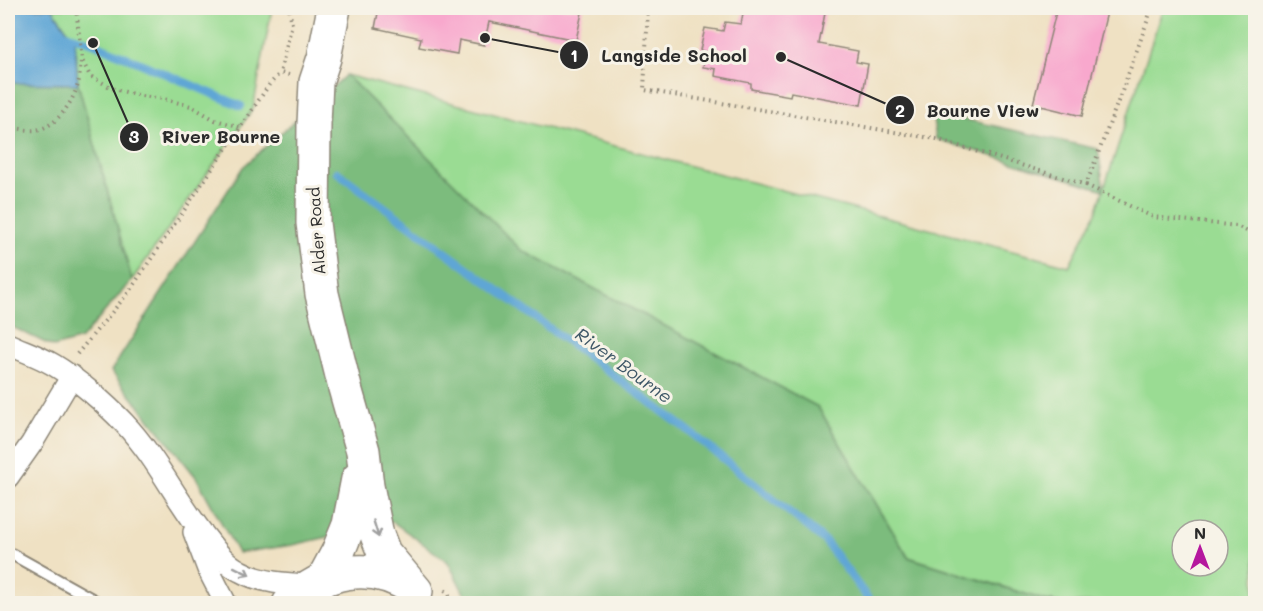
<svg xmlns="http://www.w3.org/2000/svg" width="1263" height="611" font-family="Mali,sans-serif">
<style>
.green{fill:#9adc93;stroke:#62845f;stroke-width:1.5;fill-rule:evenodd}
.forest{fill:#7bbc7d;stroke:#537454;stroke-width:1.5}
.water{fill:#5fa6d5;stroke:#456880;stroke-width:1.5}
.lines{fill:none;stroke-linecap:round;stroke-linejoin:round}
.stream{stroke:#5fa6d5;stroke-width:8}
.building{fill:#f8a8cd}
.service-casing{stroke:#8d8677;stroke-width:14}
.minor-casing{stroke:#8d8677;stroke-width:24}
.primary-casing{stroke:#8d8677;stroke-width:36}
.path{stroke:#8d8677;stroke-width:4;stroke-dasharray:1.5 4.5;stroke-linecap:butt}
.service{stroke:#fff;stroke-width:10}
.minor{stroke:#fff;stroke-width:21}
.primary{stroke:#fff;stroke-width:33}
.oneway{stroke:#a0a0a0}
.labels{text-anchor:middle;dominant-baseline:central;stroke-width:6;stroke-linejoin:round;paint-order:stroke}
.street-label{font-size:16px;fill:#2b2b2b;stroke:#f7f3e8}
.water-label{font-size:18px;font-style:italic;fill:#3d5666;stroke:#f7f3e8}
.leader{fill:none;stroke:#2b2b2b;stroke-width:2}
.callout-dot{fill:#2b2b2b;stroke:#f7f3e8;stroke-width:2}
.mark-label{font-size:18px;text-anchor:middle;font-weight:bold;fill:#fff}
.callout-label{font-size:18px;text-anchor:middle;font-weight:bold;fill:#2b2b2b;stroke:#f7f3e8;stroke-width:6;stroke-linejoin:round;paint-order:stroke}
</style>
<rect width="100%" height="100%" fill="#f7f3e8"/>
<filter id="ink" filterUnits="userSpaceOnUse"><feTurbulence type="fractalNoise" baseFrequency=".0167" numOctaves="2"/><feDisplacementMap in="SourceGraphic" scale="12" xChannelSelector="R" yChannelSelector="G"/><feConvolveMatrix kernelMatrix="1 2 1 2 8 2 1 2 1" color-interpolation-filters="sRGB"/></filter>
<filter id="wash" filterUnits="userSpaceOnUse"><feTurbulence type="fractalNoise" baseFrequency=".008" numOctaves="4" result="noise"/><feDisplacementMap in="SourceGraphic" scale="24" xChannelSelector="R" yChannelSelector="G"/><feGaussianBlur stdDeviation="1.35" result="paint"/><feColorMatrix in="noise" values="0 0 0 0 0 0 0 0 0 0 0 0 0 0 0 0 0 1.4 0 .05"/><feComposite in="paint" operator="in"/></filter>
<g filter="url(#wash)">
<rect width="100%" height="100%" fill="#efe1c3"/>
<path class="green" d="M52,8H272L253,109L132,280L78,84L75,41Z
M1163,8H1255V603H1061L1044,600L908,557L818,407L521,250L346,75L1069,266L1096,213ZM1182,530H1218V566H1182Z"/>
<path class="forest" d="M346,75L521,250L818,407L908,557L1044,600L1061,603H469L448,562L393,522L293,545L238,553L196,477L111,371L243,167Z
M8,83L78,84L132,280L81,339L54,347L8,325Z
M932,112L1098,149L1104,190L936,139Z"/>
<path class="water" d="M8,8H52L75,41L78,84L8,83Z"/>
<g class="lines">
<path class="stream" d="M63,33L93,43L241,106
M337,172L689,431L825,541L872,604"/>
</g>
<g id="blocks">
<path class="building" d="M379,8H583L576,40L489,22L484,45L459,40L457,54L419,47L421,38L375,28Z
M744,8H826L819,44L858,51L856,62L868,64L861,105L791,92L790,96L751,89V83L715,76L716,69L703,67L706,52L700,50L705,28L723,31L725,22L741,24Z
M1057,8H1108L1082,116L1033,104Z"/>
</g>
</g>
<g filter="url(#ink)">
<use href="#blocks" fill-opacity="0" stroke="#8d8677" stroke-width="1.5"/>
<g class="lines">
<defs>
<path id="service" d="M8,552L101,604"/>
<path id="minor" d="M8,344C23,351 39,356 54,365C76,378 106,404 124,423C157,458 177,502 207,539C216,551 226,564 240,571C261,583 287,584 311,585
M8,477L32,443L72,376
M194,532L208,569L226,604"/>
<path id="primary" d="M334,8L324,58L316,82L314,124L313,223L322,294L345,388L363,451L367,486L377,535L384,553L416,591
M324,578L338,552L349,525L358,479
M289,604C323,570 370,560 412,588"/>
</defs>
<use href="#service" class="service-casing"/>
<use href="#minor" class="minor-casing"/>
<use href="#primary" class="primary-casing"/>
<path class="path" d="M76,8L82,60L90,76L114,89L141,96L164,99L191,106L215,120L242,127
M118,8L130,10L143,8
M648,8L644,90L936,139L1086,185L1124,86L1152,8
M289,75L280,73L292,24L289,8
M8,128C17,127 26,131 35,130C56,128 73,102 78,84C80,77 80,68 81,61
M1086,185L1153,217L1237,226L1256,236
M77,354L128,293L269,85L280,73
M445,590L457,604"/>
<use href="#service" class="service"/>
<use href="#minor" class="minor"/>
<use href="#primary" class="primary"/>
</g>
<defs><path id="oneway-shaft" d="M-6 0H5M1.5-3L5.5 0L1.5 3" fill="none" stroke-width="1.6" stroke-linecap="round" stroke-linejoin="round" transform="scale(1.5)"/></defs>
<g class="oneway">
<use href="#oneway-shaft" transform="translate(376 529) rotate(73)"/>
<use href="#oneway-shaft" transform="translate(242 571) rotate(27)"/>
</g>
</g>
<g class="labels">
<g class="street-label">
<text transform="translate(316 231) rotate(-94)">Alder Road</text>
</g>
<g class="water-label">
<text transform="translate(624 365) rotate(36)">River Bourne</text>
</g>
</g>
<path class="leader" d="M485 38L574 55M781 57L900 110M93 43L134 137"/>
<g class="callout-dot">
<circle cx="485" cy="38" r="6"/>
<circle cx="781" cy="57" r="6"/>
<circle cx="93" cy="43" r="6"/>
<circle cx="574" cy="55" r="15"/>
<circle cx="900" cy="110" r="15"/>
<circle cx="134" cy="137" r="15"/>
</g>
<g class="mark-label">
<text x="574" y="62">1</text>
<text x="900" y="117">2</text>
<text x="134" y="143">3</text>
</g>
<g class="callout-label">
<text x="674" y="62">Langside School</text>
<text x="983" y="117">Bourne View</text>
<text x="221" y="143">River Bourne</text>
</g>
<rect width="1263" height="611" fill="none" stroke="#f7f3e8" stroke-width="30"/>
<g transform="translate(1200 548)"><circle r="28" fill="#f7f3e8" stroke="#a5a39c" stroke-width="1.5"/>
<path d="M0-4.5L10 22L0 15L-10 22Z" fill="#b5179e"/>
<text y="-9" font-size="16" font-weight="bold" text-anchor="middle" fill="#2b2b2b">N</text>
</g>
</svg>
